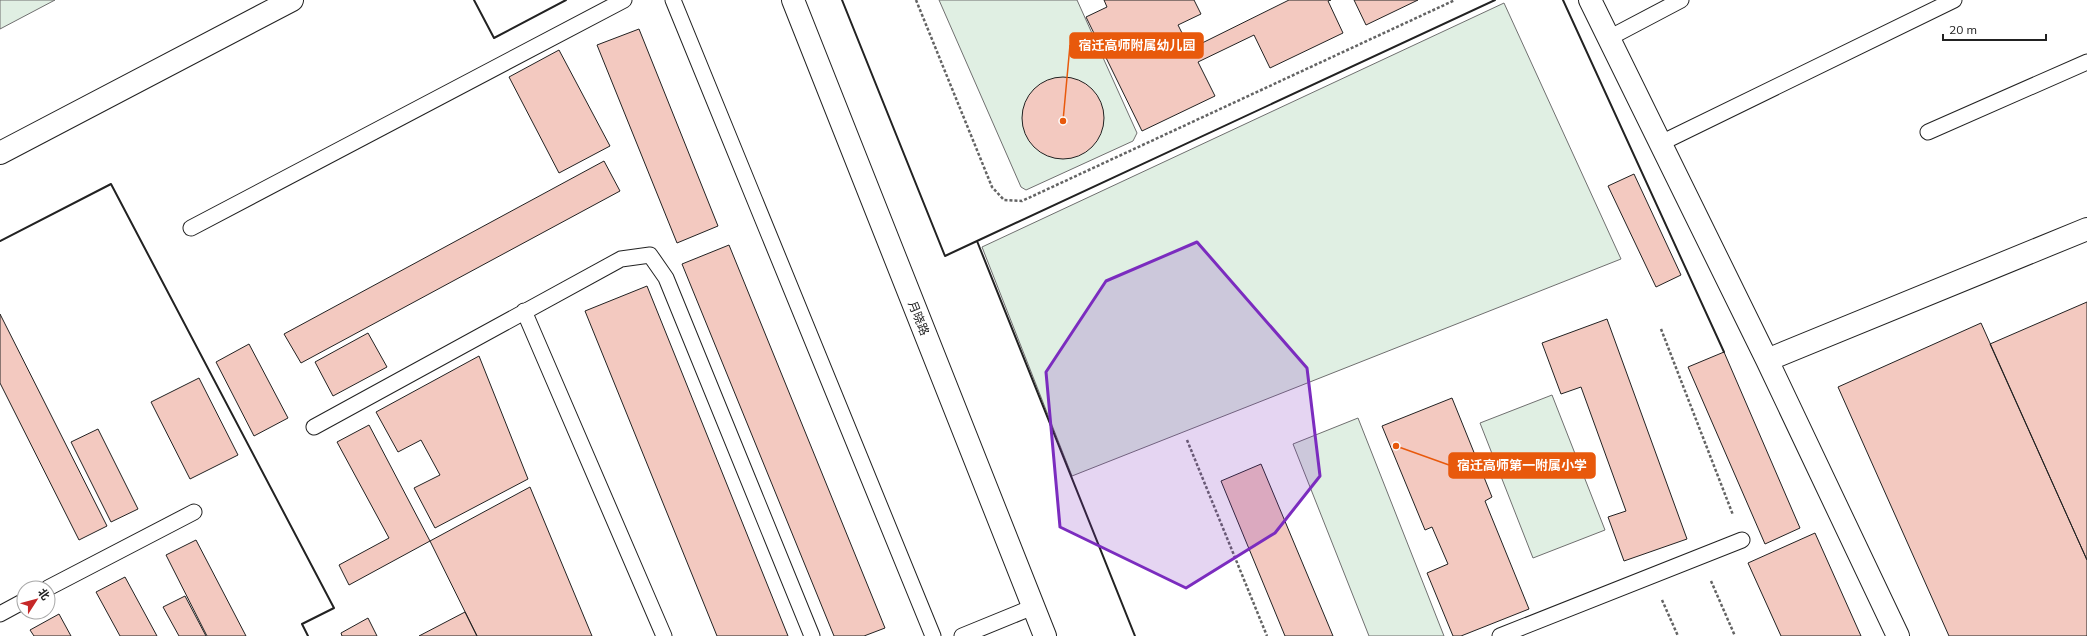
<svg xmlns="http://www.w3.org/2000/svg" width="2087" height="636" font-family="Mulish,'Noto Sans SC',sans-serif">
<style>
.green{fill:#e0efe3;stroke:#6f6f6f}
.building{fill:#f3c9c0;stroke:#222}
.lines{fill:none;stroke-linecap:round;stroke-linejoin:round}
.lane-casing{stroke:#222;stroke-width:17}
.street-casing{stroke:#222;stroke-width:24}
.secondary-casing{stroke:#222;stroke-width:24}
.path{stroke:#646464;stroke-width:2.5;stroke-dasharray:3 2;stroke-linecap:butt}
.lane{stroke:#fff;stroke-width:15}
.street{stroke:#fff;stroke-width:22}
.secondary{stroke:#fff;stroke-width:22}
.wall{stroke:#222;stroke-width:2}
.marked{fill:#7b2cbf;fill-opacity:0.2;stroke:#7b2cbf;stroke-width:3;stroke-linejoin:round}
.labels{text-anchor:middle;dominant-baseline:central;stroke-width:3;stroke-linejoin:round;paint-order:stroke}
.street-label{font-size:12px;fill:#222;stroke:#fff}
.leader{fill:none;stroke:#e8590c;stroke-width:1.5}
.callout-dot{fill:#e8590c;stroke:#fff;stroke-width:1.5}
.callout{fill:#e8590c;stroke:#e8590c;stroke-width:1.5}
.callout-label{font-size:13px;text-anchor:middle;font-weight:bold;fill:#fff}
</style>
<rect width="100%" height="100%" fill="#fff"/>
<path class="green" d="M0,0H55L0,29Z
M939,0H1077L1137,133L1133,141L1026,190L1021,187Z
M1504,3L1621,259L1072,476L982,247Z
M1552,395L1605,530L1533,558L1480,423Z
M1358,418L1444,636H1369L1293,444Z"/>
<path class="building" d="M1104,0H1194L1201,14L1178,25L1190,49L1289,0H1331L1328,1L1343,33L1270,68L1254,35L1198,62L1215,96L1142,131L1086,17L1107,7Z
M1354,0H1418L1366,25Z
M639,29L718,226L677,243L597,45Z
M559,50L610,146L559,173L509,77Z
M1022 118a41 41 0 1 1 82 0a41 41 0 1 1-82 0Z
M604,161L620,191L301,363L284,334Z
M1634,174L1681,275L1656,287L1608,186Z
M729,245L885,628L864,636H834L682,264Z
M647,286L788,636H717L585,311Z
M2087,302V560L1990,344Z
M0,314L107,526L79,540L0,383Z
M1607,319L1687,539L1624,561L1608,517L1626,511L1581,387L1561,394L1542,343Z
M1981,323L2087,560V636H1949L1838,387Z
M368,333L387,367L333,396L315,362Z
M249,344L288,418L254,436L216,362Z
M1724,352L1800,528L1765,544L1688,367Z
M479,356L528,479L435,528L414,488L440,475L421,440L398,452L376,412Z
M199,378L238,455L190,479L151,402Z
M1452,398L1492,497L1485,501L1529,609L1461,636H1453L1427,573L1448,564L1432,527L1425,530L1382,426Z
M369,425L430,541L349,585L339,565L389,538L337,442Z
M98,429L138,509L111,522L71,442Z
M1261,464L1333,636H1285L1221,481Z
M530,487L592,636H477L430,541Z
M1815,533L1861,636H1781L1748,563Z
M196,540L246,636H207L166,555Z
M125,577L157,636H120L96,592Z
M185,596L206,636H179L163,607Z
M465,612L477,636H419Z
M59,614L71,636H34L30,630Z
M368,618L377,636H342L341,633Z"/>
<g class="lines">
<defs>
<path id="lane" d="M673,0L933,636
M1609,38L1681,0
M1928,132L2087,62
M1661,143L1954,0
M191,228L624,0
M524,311L664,636
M314,427L621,259L650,255L666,278L812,636
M48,588L194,512
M0,614L24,601
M962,636L1033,607
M1500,636L1742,540"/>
<path id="street" d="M1590,0L1767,360L1898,636
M0,153L292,0
M1767,360L2087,229"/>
<path id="secondary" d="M793,0L1045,636"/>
</defs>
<use href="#lane" class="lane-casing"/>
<use href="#street" class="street-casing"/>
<use href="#secondary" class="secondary-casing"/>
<path class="path" d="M916,0L992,187L1004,200L1022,201L1455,0
M1661,329L1733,515
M1187,440L1267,636
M1711,581L1735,636
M1662,600L1678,636"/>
<use href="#lane" class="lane"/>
<use href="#street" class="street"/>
<use href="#secondary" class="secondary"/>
<path class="wall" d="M474,0L494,38L566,0
M842,0L945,256L977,241
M1563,0L1724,352
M0,241L111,184L334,608L302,624L308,636
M1135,636L977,241L1495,0"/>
</g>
<path class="marked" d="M1197,242L1307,368L1320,476L1275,533L1186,588L1060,527L1046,372L1106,281Z"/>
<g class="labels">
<g class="street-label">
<text transform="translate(919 318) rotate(68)">月晓路</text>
</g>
</g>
<path class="leader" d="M1063 121L1070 45M1396 446L1449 465"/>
<g class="callout-dot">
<circle cx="1063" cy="121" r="4"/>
<circle cx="1396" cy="446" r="4"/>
</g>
<g class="callout">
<rect x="1070" y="33" width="133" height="25" rx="4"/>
<rect x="1449" y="453" width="146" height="25" rx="4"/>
</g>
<g class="callout-label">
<text x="1137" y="50">宿迁高师附属幼儿园</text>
<text x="1522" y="470">宿迁高师第一附属小学</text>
</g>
<g transform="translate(36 600) rotate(54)"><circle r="19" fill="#ffffff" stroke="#a7a7a7"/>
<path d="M0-3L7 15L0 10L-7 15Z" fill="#c62828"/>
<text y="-6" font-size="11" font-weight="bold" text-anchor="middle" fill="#222222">北</text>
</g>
<path d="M1943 34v6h103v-6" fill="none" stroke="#222222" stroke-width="2"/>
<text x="1949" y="34" font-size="12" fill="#222222" stroke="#ffffff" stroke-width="3" paint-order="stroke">20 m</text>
</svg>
